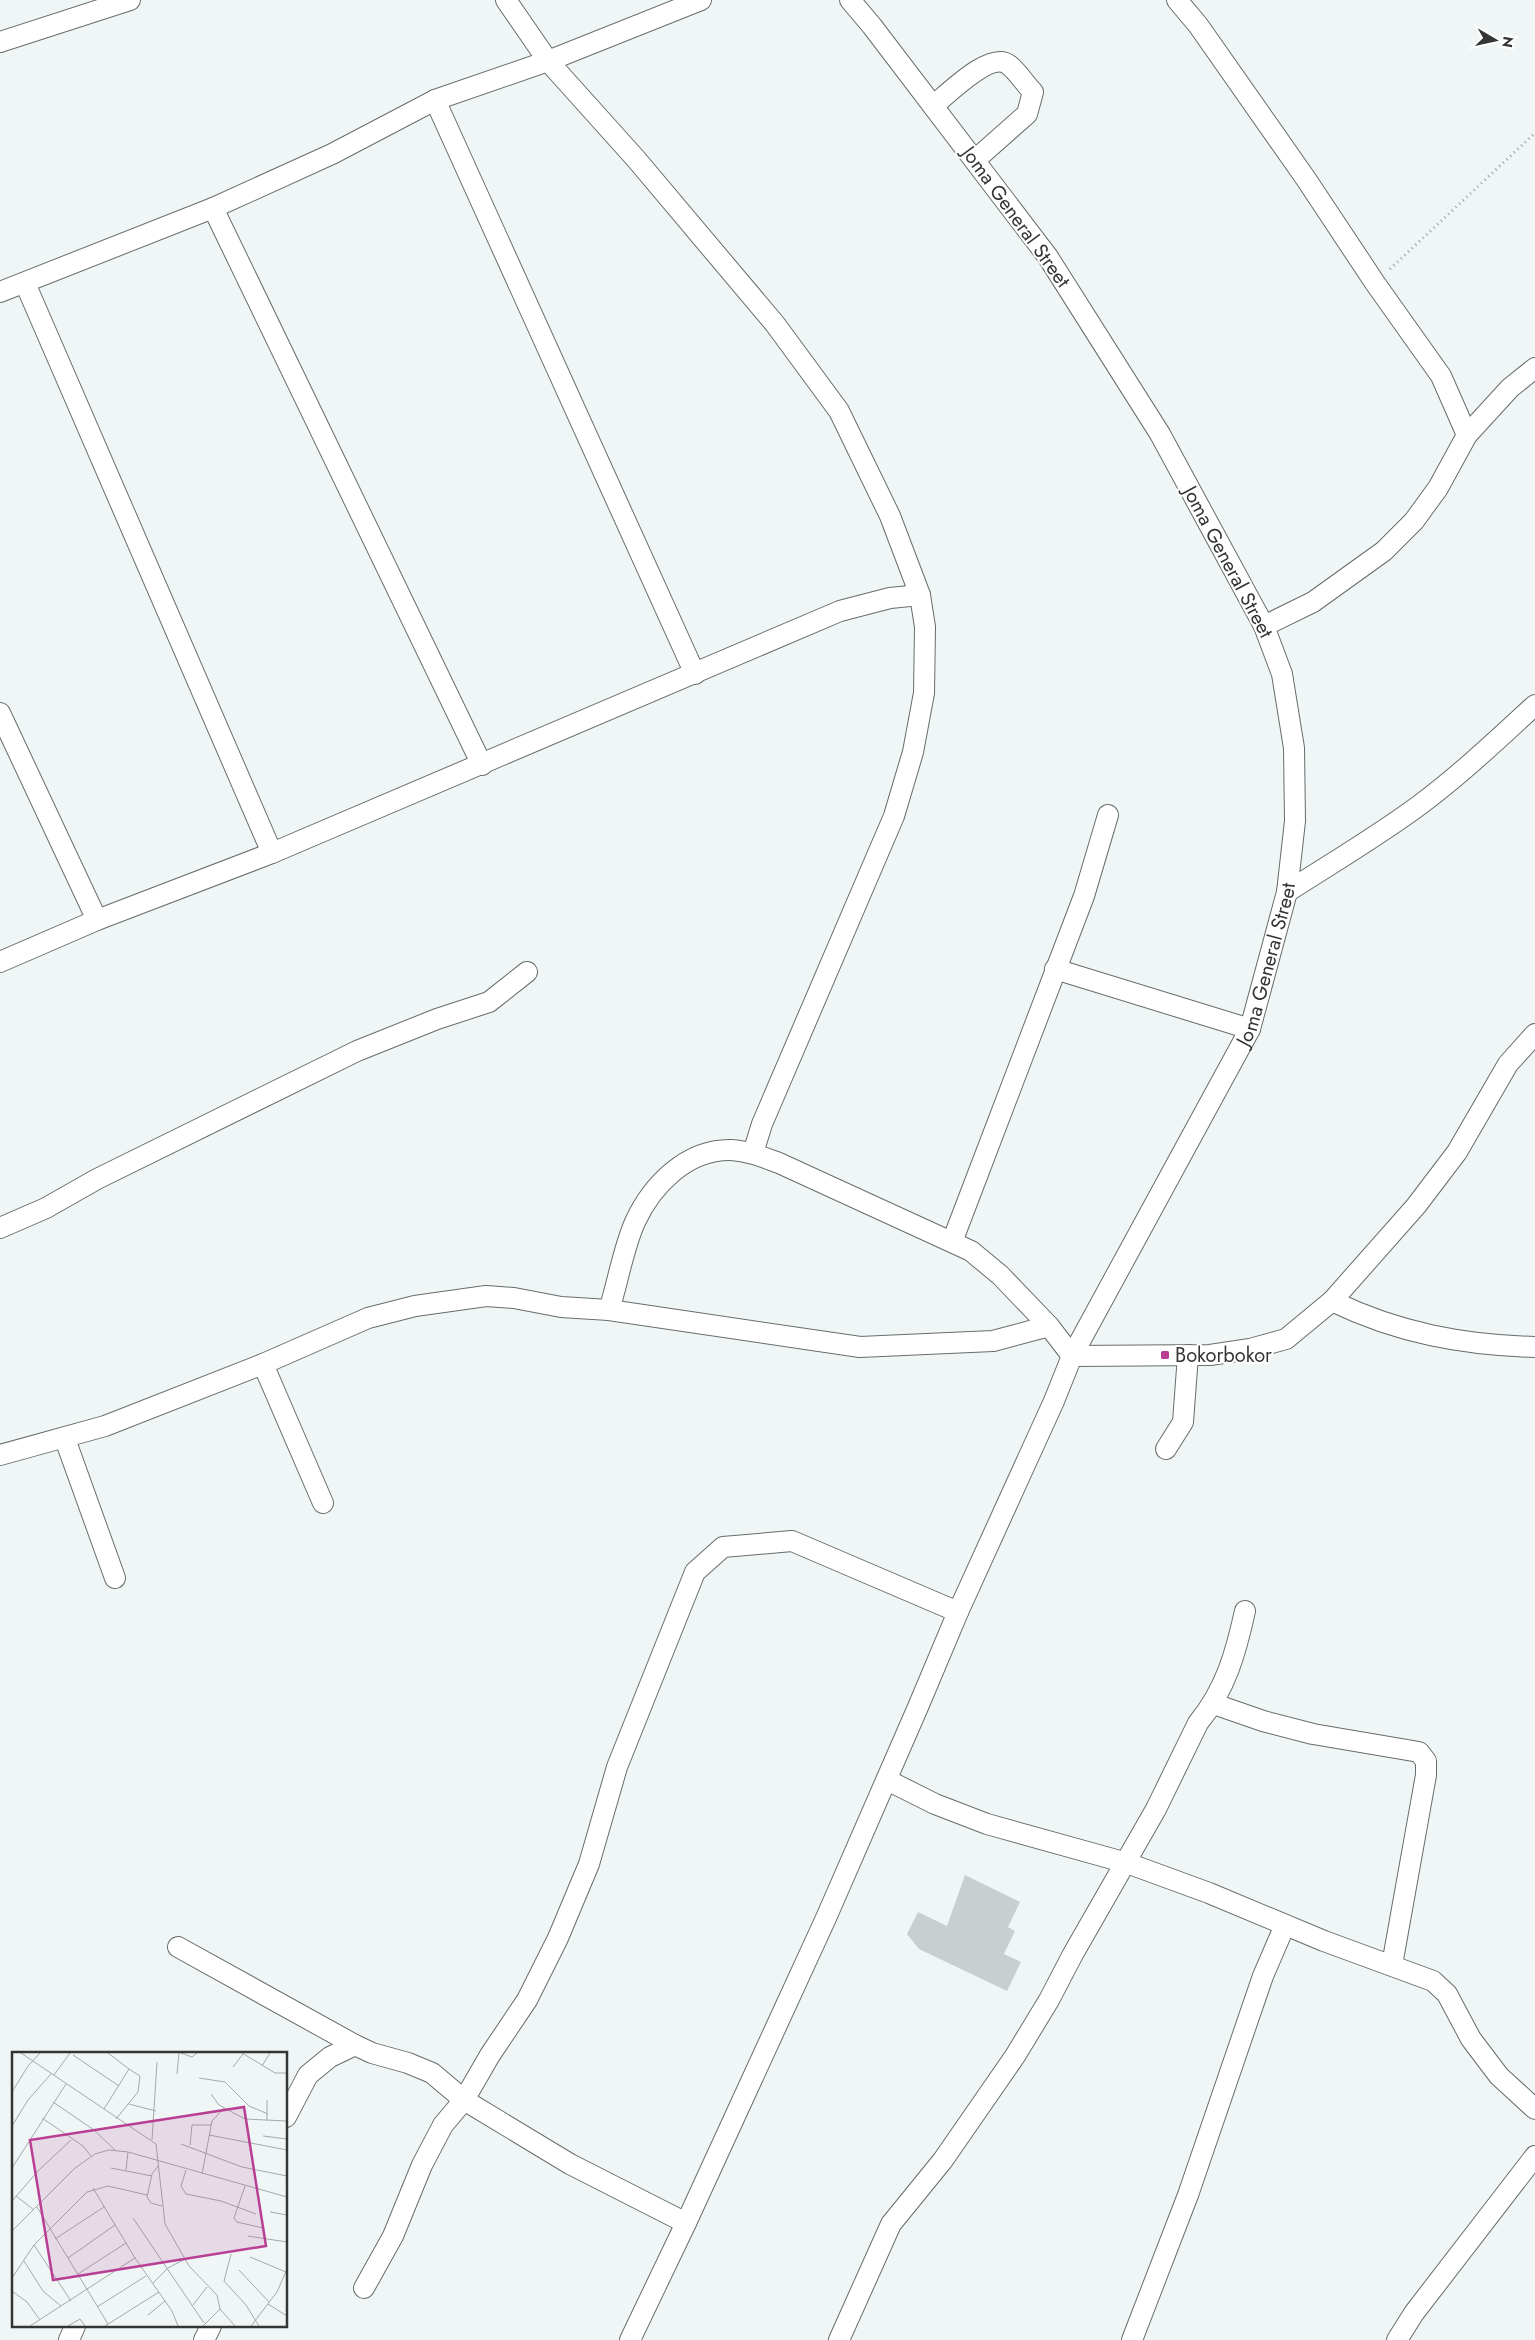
<svg xmlns="http://www.w3.org/2000/svg" width="1535" height="2340" font-family="Jost,sans-serif">
<style>
.building{fill:#c9cfcf}
.lines{fill:none;stroke-linecap:round;stroke-linejoin:round}
.minor-casing{stroke:#676d6c;stroke-width:22}
.path{stroke:#9ca0a0;stroke-width:3;stroke-dasharray:1 4;stroke-linecap:butt}
.minor{stroke:#fff;stroke-width:20}
.poi-dot{fill:#b83f93;stroke:#fff;stroke-width:2}
.labels{text-anchor:middle;dominant-baseline:central;stroke-width:4;stroke-linejoin:round;paint-order:stroke}
.street-label{font-size:20px;fill:#343636;stroke:#fff}
.poi-label{font-size:20px;fill:#343636;stroke:#fff;text-anchor:start}
.inset-road{fill:none;stroke:#a5a9a9;stroke-width:1}
.view{fill:#b83f93;fill-opacity:0.15;stroke:#b83f93;stroke-width:2.5}
.inset-edge{fill:none;stroke:#343636;stroke-width:2.5}
</style>
<rect width="100%" height="100%" fill="#f0f6f6"/>
<path class="building" d="M965,1875L1020,1902L1008,1927L1015,1931L1004,1954L1021,1962L1007,1991L919,1949L907,1934L918,1912L947,1926Z"/>
<g class="lines">
<defs>
<g id="minor">
<path d="M506,0L548,61L636,159L775,324L839,411L890,516L920,595L925,627L924,693L913,752L894,816L762,1124L753,1153"/>
<path d="M1177,0L1198,25L1306,179L1375,283L1441,376L1467,435"/>
<path d="M0,42L130,0"/>
<path d="M435,100L695,674"/>
<path d="M933,106C948,94 991,50 1009,65C1018,72 1025,84 1033,92L1027,114L975,160"/>
<path d="M213,208L482,765"/>
<path d="M25,283L272,853"/>
<path d="M0,292L213,208L332,154L435,100L548,61L701,0"/>
<path d="M1264,626L1313,602L1384,551L1414,521L1438,488L1467,435L1510,388L1535,368"/>
<path d="M0,713L97,920"/>
<path d="M1287,892C1332,863 1378,836 1421,804C1461,774 1498,739 1535,705"/>
<path d="M0,962L97,920L272,853L840,611L890,598L920,595"/>
<path d="M1055,969L1250,1029"/>
<path d="M0,1228L46,1208L97,1179L357,1051L437,1019L489,1002L527,972"/>
<path d="M952,1242L1084,896L1108,815"/>
<path d="M1332,1301C1398,1333 1463,1345 1535,1347"/>
<path d="M609,1310C618,1282 623,1249 635,1222C652,1185 687,1149 731,1150C748,1151 763,1157 779,1163L971,1251L1000,1275L1049,1326"/>
<path d="M1072,1356L1210,1355L1250,1349L1286,1339L1332,1301L1416,1206L1457,1152L1508,1064L1535,1034"/>
<path d="M263,1364L323,1503"/>
<path d="M65,1439L115,1578"/>
<path d="M1166,1449L1183,1422L1188,1355"/>
<path d="M0,1455L105,1426L263,1364L368,1318L415,1306L486,1296L514,1298L561,1307L609,1310L860,1347L993,1341L1049,1326L1072,1356"/>
<path d="M1214,1704L1263,1721L1313,1734L1419,1752L1426,1761V1775L1392,1965"/>
<path d="M887,1780L935,1804L987,1824L1127,1863L1209,1893L1324,1941L1433,1981L1447,1994L1471,2039L1499,2076L1535,2109"/>
<path d="M178,1947L355,2045"/>
<path d="M286,2117L308,2075L330,2057L355,2045L372,2053L408,2063L432,2073L464,2100L570,2164L686,2223"/>
<path d="M364,2288L393,2236L422,2165L443,2125L464,2100L490,2055L527,2000L558,1938L589,1864L617,1767L695,1572L723,1547L792,1541L958,1612"/>
<path d="M69,2340L75,2326"/>
<path d="M204,2340L211,2326"/>
<path id="s1" d="M630,2340L686,2223L826,1918L918,1707L958,1612L1054,1401L1072,1356L1250,1029L1287,892L1295,821L1294,748L1282,674L1264,626L1160,434L1048,257L872,26L850,0"/>
<path d="M839,2340L891,2224L943,2160L1015,2056L1049,2000L1073,1954L1156,1809L1198,1723C1226,1689 1236,1652 1245,1611"/>
<path d="M1132,2340L1188,2195L1263,1976L1285,1925"/>
<path d="M1397,2340L1414,2313L1535,2156"/>
</g>
</defs>
<use href="#minor" class="minor-casing"/>
<path class="path" d="M1390,269L1535,133"/>
<use href="#minor" class="minor"/>
</g>
<rect class="poi-dot" x="1160" y="1350" width="10" height="10" rx="2.5"/>
<g class="labels">
<g class="street-label">
<text transform="translate(1016 217) rotate(54)">Joma General Street</text>
<text transform="translate(1228 562) rotate(62)">Joma General Street</text>
<text stroke="none"><textPath href="#s1" startOffset="1518">Joma General Street</textPath></text>
</g>
<g class="poi-label">
<text x="1175" y="1355">Bokorbokor</text>
</g>
</g>
<g transform="translate(12 2052)">
<rect width="275" height="275" fill="#f0f6f6"/>
<path class="inset-road" d="M9,1L144,92L153,172L177,214L205,243L208,257M169,1L180,5L185,1M230,1L263,21H275M61,3L107,34M250,14L258,1M221,15L231,2M165,22L167,1M42,23L58,1M187,26L213,30L237,54L256,62M0,40L16,14L28,1M199,42L207,53L233,67L275,69M41,50L82,78L103,98M117,52L144,59M92,57L117,17L96,1M30,66L71,94L79,104M104,67L126,40L128,24L117,17M255,69V48M0,74L16,48L39,22M197,83L275,98M251,84L275,87M140,88L145,10M169,92L230,115L275,124M178,93L180,73H199M146,114L140,122L135,145L139,151L150,154M0,116L54,32M99,116L140,124M114,118L116,100M174,118L169,134L174,142L209,149L244,162M190,122L200,69L212,56M233,134L222,166L225,170L251,176M81,136L123,206L160,259L166,274M4,144L22,158M0,149L26,119L59,88M25,155L96,272M258,160L275,163M121,166L192,271M0,179L63,116L83,102L97,98L116,100L275,145M236,184L275,190M43,187L92,155M22,193L59,249M219,202L212,229L234,253L247,274M238,205L274,220M56,206L103,173M12,209L31,239L49,254M227,218L257,250M66,222L114,191M0,226L22,193L75,140L96,134L135,143M141,231L156,216L173,207M0,239L15,250L28,268M256,252L275,264M181,253L195,235M85,255L134,224M136,263L153,249M18,274L123,206M56,274L68,267L73,274M93,274L147,240M191,274L208,257L223,274M239,274L265,240L275,217"/>
<path class="view" d="M232,55L254,194L41,228L18,88Z"/>
<rect width="275" height="275" class="inset-edge"/>
</g>
<g transform="translate(1495 40) rotate(99)" stroke="#ffffff" stroke-width="4" paint-order="stroke">
<path d="M0-4L9 19L0 12L-9 19Z" fill="#343636"/>
<text y="-8" font-size="14" font-weight="bold" text-anchor="middle" fill="#343636">N</text>
</g>
</svg>
